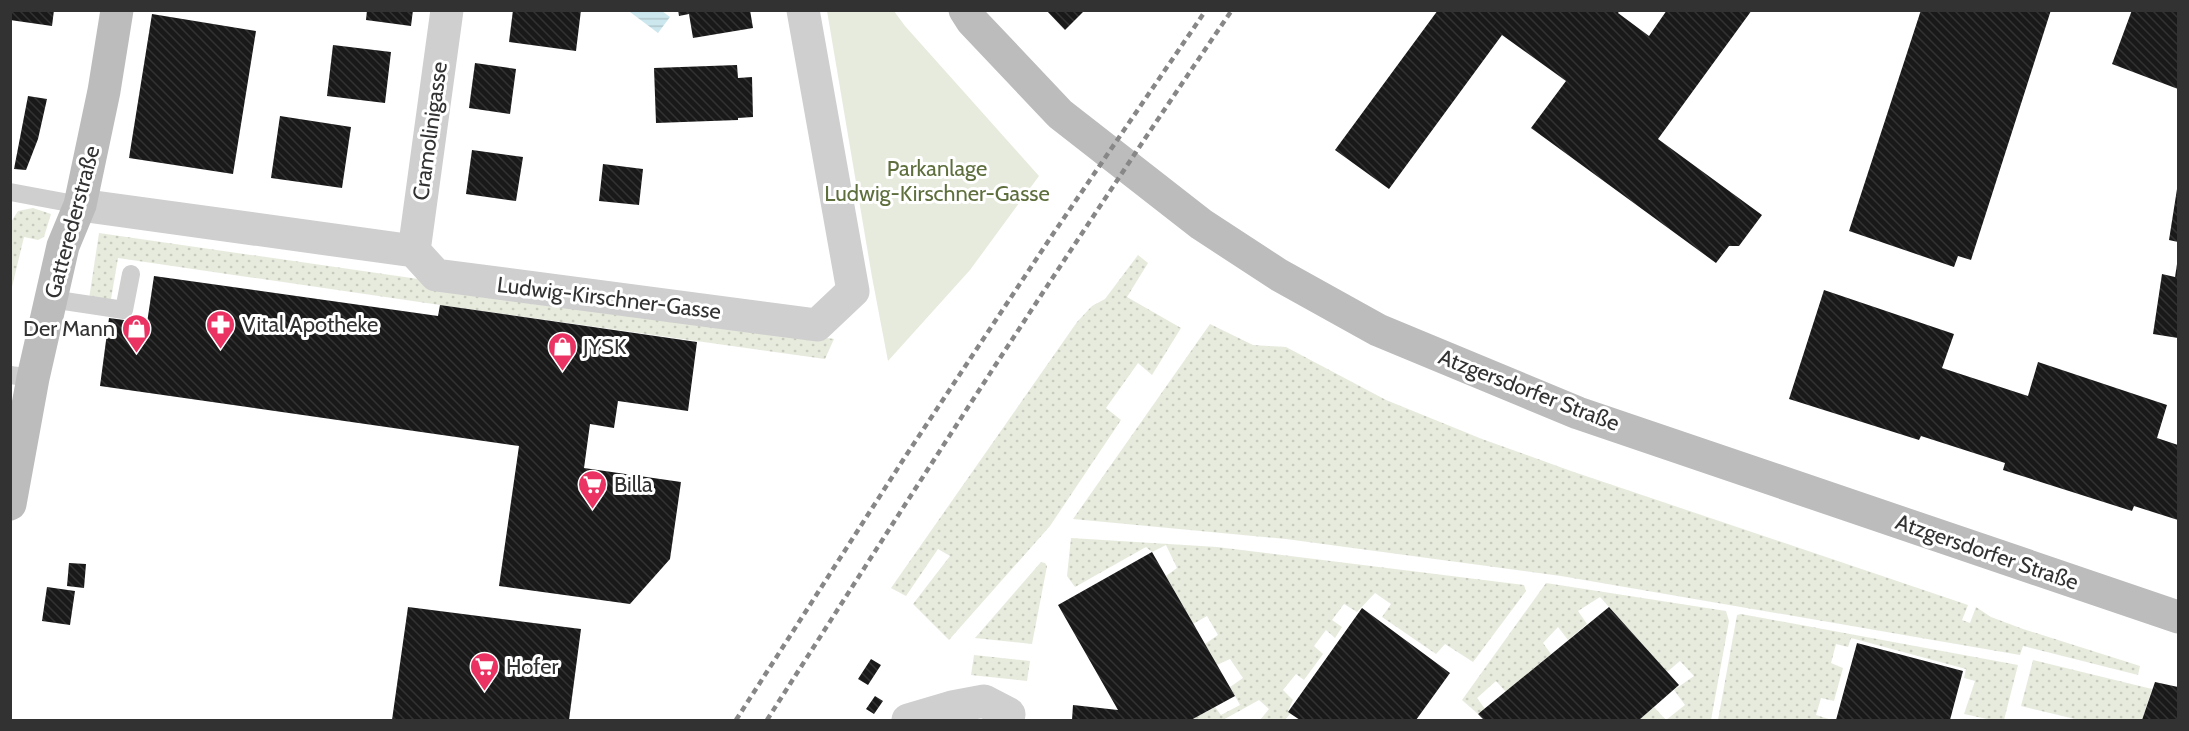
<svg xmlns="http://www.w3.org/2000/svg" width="2189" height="731" font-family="Cabin,sans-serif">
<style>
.grass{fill:url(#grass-dots)}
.park{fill:#e7ebdd}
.water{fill:url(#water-rules)}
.building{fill:url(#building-back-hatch)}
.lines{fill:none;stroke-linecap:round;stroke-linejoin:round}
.lane{stroke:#cfcfcf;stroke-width:18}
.street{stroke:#cfcfcf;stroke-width:33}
.secondary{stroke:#bcbcbc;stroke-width:33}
.rail{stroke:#878787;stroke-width:4.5;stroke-dasharray:6 4.5;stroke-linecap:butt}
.labels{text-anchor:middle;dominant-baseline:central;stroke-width:6;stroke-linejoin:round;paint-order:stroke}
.street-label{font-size:22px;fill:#323232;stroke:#fff}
.park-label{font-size:22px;fill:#5e6f3d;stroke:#fff}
.poi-label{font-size:22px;fill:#323232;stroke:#fff;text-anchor:start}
</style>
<defs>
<pattern id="grass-dots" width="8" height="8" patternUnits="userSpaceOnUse" patternTransform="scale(1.5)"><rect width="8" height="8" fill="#e7ebdd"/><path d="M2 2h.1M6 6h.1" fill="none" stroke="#c7cabe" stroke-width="1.8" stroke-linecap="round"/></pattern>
<pattern id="water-rules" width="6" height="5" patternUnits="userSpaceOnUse" patternTransform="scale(1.5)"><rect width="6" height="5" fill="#cce7ee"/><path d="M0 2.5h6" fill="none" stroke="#b0c7cd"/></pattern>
<pattern id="building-back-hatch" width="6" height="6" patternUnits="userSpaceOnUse" patternTransform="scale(1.5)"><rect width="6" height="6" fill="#191919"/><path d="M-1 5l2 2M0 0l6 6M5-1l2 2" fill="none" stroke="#323232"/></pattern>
</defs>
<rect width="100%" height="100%" fill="#fff"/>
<path class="grass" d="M33,208L51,214L44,237L38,240L24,237L11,291V222L18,211Z
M99,233L834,339L825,359L440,305L118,258L111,299H89Z
M1138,255L1148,263L1127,297L1181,328L1152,375L1138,363L1106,408L1121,420L1050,526L949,640L913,604L950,556L938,549L906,596L891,588L1077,322L1092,306L1105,299Z
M1210,324L1253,345L1286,347L1386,400L1482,439L1571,471L1968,605L1962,620L1970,623L1976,607L1991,617L2023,629L2140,666L2138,675L2023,646L2020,655L1561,576L1286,539L1073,519Z
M1071,538L1217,547L1524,585L1526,591L1473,662L1445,644L1436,654L1382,617L1391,604L1375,593L1357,612L1344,604L1332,620L1342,627L1335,638L1326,630L1314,646L1323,654L1304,680L1296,674L1283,690L1293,700L1288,711L1290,714L1285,720H1260L1269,709L1259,700L1223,720H1191L1215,707L1221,715L1240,705L1230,687L1243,678L1230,659L1217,665L1205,644L1218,635L1207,616L1193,624L1166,576L1177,568L1166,545L1152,552L1146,547L1075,587L1067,576Z
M1041,562L1045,563L1047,566L1032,644L975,638Z
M1546,583L1726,611L1729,621L1711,720H1639L1654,707L1666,720L1685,705L1674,690L1694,676L1680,661L1667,672L1600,597L1578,611L1587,624L1568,640L1558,627L1543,643L1551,654L1506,692L1496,681L1477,698L1485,709L1478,714L1462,700Z
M1741,614L2018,665L2004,720H1992L1964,714L1975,681L1964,678L1966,669L1851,638L1848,647L1836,644L1831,663L1843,668L1834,701L1821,698L1816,715L1829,719L1828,720H1718L1737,615Z
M974,655L1030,661L1027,681L971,675Z
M2033,660L2152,689L2142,720H2079L2021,706Z"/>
<path class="park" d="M827,11H894L905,26L1039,176L970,270L888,361L872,277Z"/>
<path class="water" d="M631,11H662L670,17L658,33L630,12Z"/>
<path class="building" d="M10,10H54L52,26L10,20Z
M367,10H413L411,26L366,20Z
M513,10H581L576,51L509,42Z
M678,10H750L753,28L693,38L689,14L679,16Z
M1046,10H1085L1065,30Z
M1438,10H1620L1618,13L1649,36L1667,10H1752L1658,139L1762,215L1739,246H1729L1716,263L1531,128L1566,81L1502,35L1389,189L1335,150Z
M1921,10H2051L1971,260L1958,256L1954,267L1849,231Z
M2132,10H2178V89L2112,64Z
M152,14L256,31L233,174L129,158Z
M333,45L391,52L385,103L327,96Z
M475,63L516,69L510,114L469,108Z
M737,65L738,78L752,77L753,117L738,118V120L656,123L654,68Z
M28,96L47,99L38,139L26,170L14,169Z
M280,116L351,127L342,188L271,178Z
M472,150L523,157L516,201L466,194Z
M603,164L643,169L639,205L599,201Z
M2177,189H2178V242L2169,240Z
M2177,264H2178V338L2153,334L2162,274L2175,277Z
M154,276L438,316L440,305L697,342L688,411L618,401L614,428L590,424L584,468L681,482L670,559L630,604L499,586L519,446L100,386L109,318L147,323Z
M1824,290L1954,334L1942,368L2028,396L2038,362L2167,405L2157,438L2178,445V520L2134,506L2132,511L2003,470L2005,463L1921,436L1919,440L1789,399Z
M1152,552L1235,696L1191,720H1072L1073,705L1118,710L1058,605Z
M69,563L86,564L84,588L67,586Z
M47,587L75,591L70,625L42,621Z
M408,607L581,629L569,720H392Z
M1609,607L1679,685L1639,720H1484L1478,714Z
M1362,608L1450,673L1416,720H1300L1288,712Z
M1857,643L1963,671L1950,720H1836Z
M871,659L881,665L868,685L858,679Z
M2155,682L2178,687V720H2142Z
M875,696L883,701L874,714L866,709Z"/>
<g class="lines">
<path class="lane" d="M10,192L80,205
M51,299L124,310L131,274
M10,375L33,378"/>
<path class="street" d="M80,205L414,251L436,275L817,325L853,291L803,10
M414,251L447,10
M908,720L952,707
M952,720V707L984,701L1009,714L1008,720"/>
<path class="secondary" d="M965,10L972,21L1060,114L1201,224L1279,275L1378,330L1578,413L2178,617
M10,504L33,378L63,246L80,205L104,91L117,10"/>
<path class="rail" d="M736,720L905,457L1053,234L1206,10
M767,720C919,482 1072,244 1232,10"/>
</g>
<defs>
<symbol id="pharmacy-pin" viewBox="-11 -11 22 30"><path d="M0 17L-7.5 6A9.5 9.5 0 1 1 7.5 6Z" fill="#ea3363" stroke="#fff"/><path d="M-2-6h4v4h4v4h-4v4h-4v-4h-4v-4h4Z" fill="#fff"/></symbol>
<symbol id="shop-pin" viewBox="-11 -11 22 30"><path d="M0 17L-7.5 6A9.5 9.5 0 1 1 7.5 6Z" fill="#ea3363" stroke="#fff"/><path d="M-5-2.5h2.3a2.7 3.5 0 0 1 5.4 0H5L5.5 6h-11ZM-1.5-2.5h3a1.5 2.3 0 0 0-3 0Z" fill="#fff"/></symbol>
<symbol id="supermarket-pin" viewBox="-11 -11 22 30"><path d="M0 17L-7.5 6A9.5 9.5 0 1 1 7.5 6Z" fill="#ea3363" stroke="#fff"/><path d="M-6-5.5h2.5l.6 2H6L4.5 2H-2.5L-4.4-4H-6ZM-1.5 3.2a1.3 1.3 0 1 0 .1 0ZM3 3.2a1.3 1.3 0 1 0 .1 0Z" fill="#fff"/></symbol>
</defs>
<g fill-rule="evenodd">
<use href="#pharmacy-pin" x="204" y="308" width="33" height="45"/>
<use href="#shop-pin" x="120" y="312" width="33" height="45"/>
<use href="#shop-pin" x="546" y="330" width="33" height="45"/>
<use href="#supermarket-pin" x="576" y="468" width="33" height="45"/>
<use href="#supermarket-pin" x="468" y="650" width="33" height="45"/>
</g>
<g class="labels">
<g class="street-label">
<text transform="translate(430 131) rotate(-82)">Cramolinigasse</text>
<text transform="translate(72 222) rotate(-75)">Gatterederstraße</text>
<text transform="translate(609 298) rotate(7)">Ludwig-Kirschner-Gasse</text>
<text transform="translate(1529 390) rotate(21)">Atzgersdorfer Straße</text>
<text transform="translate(1987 552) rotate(19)">Atzgersdorfer Straße</text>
</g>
<g class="park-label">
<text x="937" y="168">Parkanlage<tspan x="937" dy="25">Ludwig-Kirschner-Gasse</tspan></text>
</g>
<g class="poi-label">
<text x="242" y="324">Vital Apotheke</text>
<text x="115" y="328" text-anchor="end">Der Mann</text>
<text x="583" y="346">JYSK</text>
<text x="614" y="484">Billa</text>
<text x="506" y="666">Hofer</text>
</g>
</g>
<rect width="2189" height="731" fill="none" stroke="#323232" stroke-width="24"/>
</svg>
